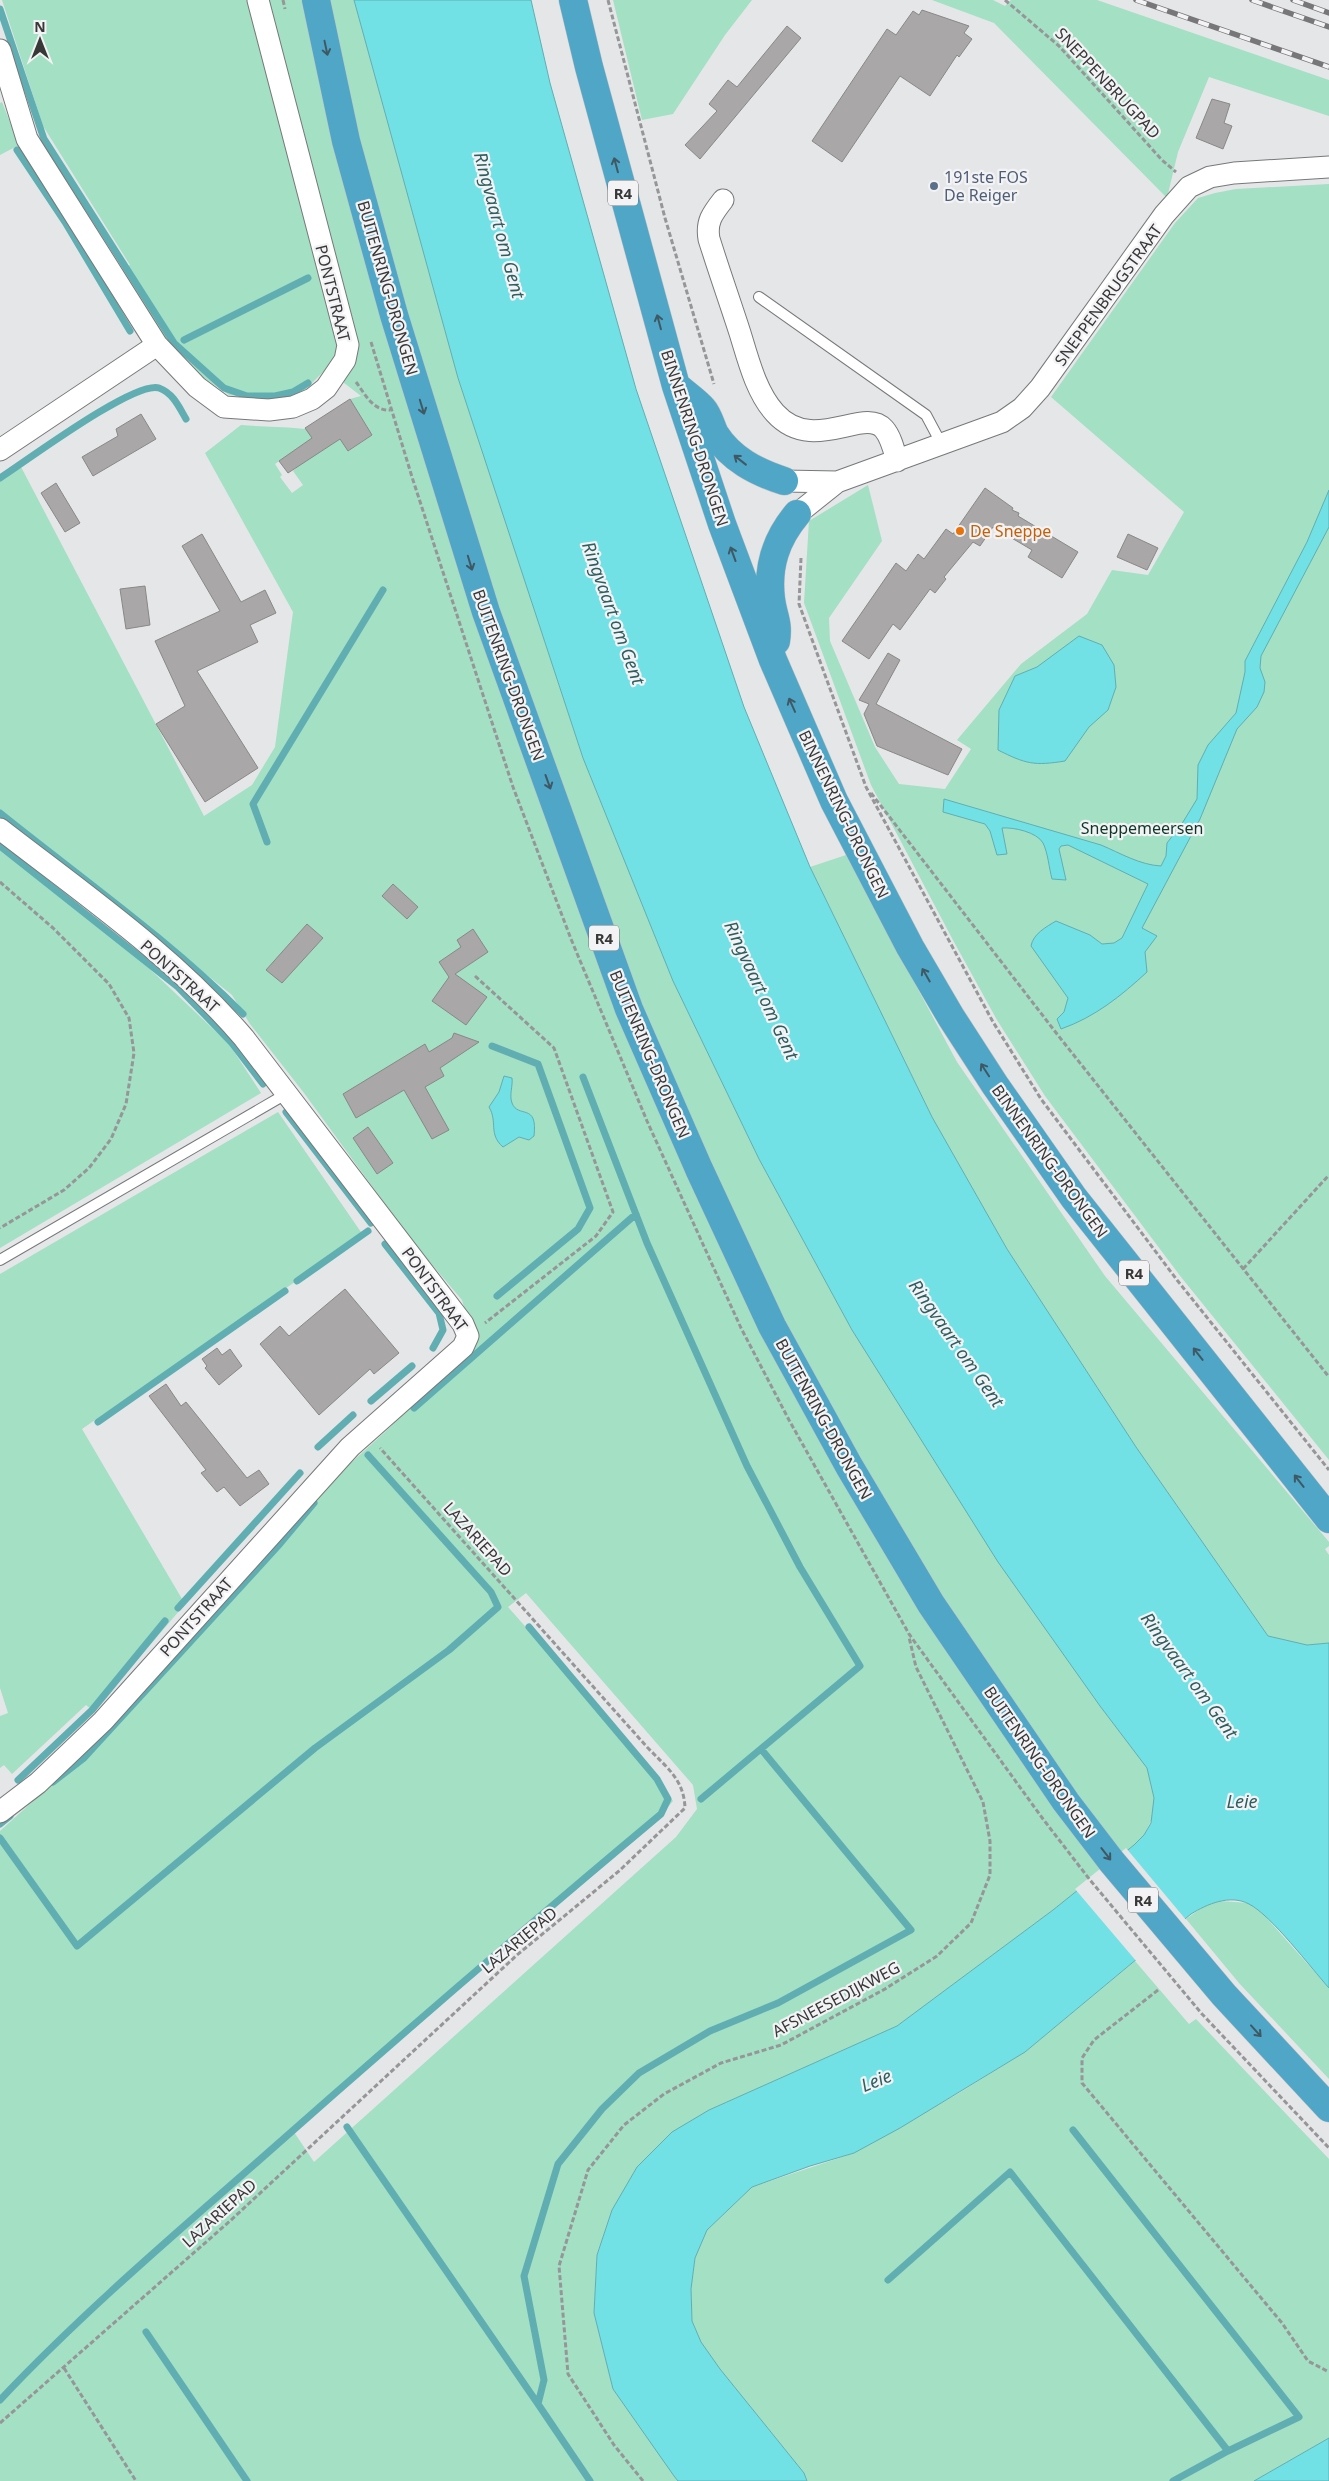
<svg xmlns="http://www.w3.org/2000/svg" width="1329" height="2481" font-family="'Noto Sans',sans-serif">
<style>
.green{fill:#a3e0c4;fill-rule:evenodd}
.water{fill:#71e1e6;stroke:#60aeb2}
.pier{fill:#e5e6e8}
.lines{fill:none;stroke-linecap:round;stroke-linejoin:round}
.stream{stroke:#60aeb2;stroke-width:7}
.building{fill:#a9a7a7;stroke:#898887}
.lane-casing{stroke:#777879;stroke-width:12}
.street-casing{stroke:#777879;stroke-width:23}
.highway-casing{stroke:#c3c3c4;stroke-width:29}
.path{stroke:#969698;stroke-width:3;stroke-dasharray:5 2.5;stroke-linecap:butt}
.lane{stroke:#fff;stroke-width:10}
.street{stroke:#fff;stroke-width:21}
.highway{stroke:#4fa6c7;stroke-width:28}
.rail-casing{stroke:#777779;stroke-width:5.5}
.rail{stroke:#f3f3f5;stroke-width:4;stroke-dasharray:11;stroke-linecap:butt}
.oneway{stroke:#3f5964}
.service-dot{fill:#5c6f8a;stroke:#f3f3f5;stroke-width:2}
.food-dot{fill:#e8710a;stroke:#f3f3f5;stroke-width:2}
.labels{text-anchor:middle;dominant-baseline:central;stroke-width:4.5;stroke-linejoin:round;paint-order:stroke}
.shield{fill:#f3f3f5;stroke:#707071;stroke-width:1}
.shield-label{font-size:15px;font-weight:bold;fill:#383839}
.street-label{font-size:16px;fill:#383839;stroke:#f3f3f5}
.service-label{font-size:16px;fill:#4e5e75;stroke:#f3f3f5;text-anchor:start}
.food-label{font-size:16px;fill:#c56008;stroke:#f3f3f5;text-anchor:start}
.park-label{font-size:16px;fill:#0f3728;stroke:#f3f3f5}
.water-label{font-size:18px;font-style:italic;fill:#2d5e60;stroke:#f3f3f5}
</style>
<rect width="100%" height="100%" fill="#e5e6e8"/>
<path class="green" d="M2,0H354L458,378L583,758L673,981L759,1159L852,1330L1100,1706L1147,1768L1154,1798V1815L1144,1835L1134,1845L1053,1910L897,2026L709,2110L612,2210L597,2254L594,2313L613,2389L678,2481H0V1831L94,1746L343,1470L384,1433L475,1344L462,1300L412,1241L304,1093L250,1024L232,995L0,809V478L20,465L204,816L252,785L275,747L293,612L205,453L241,425C269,428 316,425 339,438C343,441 346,447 349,451L372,435L350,399L361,396L326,369L306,389L289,398L269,400L229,395L204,378L165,337L121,270L130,265L43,126ZM288,455L297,467L293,471L303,485L292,493L280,477L282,475L275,464ZM526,1593L693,1785L697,1809L676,1837L314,2162L294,2132L531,1927L655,1823L673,1801L638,1754L508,1607Z
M613,0H752L725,35L673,114L642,120Z
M932,0H993L1005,6L1011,0H1097L1329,80V116L1209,77L1178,152L1167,198L994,23Z
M2,102L19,145L0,155V103Z
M1329,184V1460L1181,1277L1045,1096L997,1020L954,942L871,785L804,603L809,521L868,485L882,541L829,618L830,641L875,747L899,784L945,789L971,749L957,740L1021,664L1087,614L1112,570L1148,575L1184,512L1051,397L1175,223L1198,198L1215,193L1236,189Z
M0,846L136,956L229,1044L261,1093L0,1248Z
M846,855L957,1062L1105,1276L1329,1542V1546L1325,1549L1329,1555V1643L1307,1645L1268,1636L1136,1447L1007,1249L932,1117L810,867Z
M278,1112L363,1235L82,1429L185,1604L99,1705L92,1710L86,1705L12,1774L4,1765L0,1768V1716L8,1713L0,1688V1274Z
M1220,1901L1249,1903L1263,1914L1329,1988V2079L1239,1983L1186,1919L1207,1904Z
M1135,1961L1189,2024L1196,2019L1329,2159V2438L1254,2481H807L804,2473L720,2369L701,2342L692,2321L691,2289L695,2258L707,2230L752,2187L854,2153L959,2093L1025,2052Z"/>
<path class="water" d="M354,0H531L550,83L636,389L744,707L810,867L932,1117L1007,1249L1136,1447L1268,1636L1307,1645L1329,1643V1988C1311,1968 1271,1915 1249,1904C1230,1894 1207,1904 1191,1914L1025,2052L900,2128L854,2153L810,2166L752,2187L707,2230L695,2258L691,2289L692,2321L701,2342L720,2369L804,2473L807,2481H678L674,2476L613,2389L594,2313L597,2255L612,2210L637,2167L672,2132L709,2110L897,2026L1053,1910L1134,1845L1144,1835L1151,1823L1154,1798L1147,1768L1100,1706L998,1562L852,1330L759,1159L673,981L583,758L458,378Z
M1329,490V527L1261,656L1260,668L1265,682L1264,692L1257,707L1237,729L1200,819L1142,928L1157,936L1145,952L1147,972C1121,996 1095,1017 1061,1029L1057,1019L1064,1012L1068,998L1031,946C1033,934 1046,927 1056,921L1090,935L1102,944L1114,943L1122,938L1148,884L1068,845L1061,846L1059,849L1066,880L1052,879C1049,868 1048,853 1043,843C1037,832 1013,827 1002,828L1007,854L997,855L990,831L985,824L943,812L944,799L1101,845C1120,853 1140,865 1161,866L1166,856L1167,843L1183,822L1197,799L1198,765L1208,745L1236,713L1245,672V661L1307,542Z
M1079,636L1102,645L1114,665L1116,687L1108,710L1089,727L1065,761C1034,766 1026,764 998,750L999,710L1015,676L1037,667Z
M504,1076L512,1078C513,1086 509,1095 512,1103C518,1119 538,1102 534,1136L529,1140L519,1137L503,1147C488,1134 498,1122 489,1107L499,1092Z
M1329,2438V2481H1254Z"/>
<path class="pier" d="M1126,1848L1187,1921L1137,1962L1075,1889Z"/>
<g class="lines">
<path class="stream" d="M0,9L44,139L174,343L224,388L247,396H275L293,392L308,383
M17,150L65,222L130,331
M184,340L308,278
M0,478C25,462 135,380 159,388C173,393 179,407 186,419
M0,813C82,879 169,940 243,1014
M267,842L253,804L383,590
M0,846L178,987L231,1042L263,1084
M492,1046L538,1064L590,1208L578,1229L497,1296
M583,1077L647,1243L747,1466L800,1567L860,1666L701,1799
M286,1112L371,1223
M385,1244L439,1313L443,1330L433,1348
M297,1281L368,1231
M371,1401L412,1366
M414,1408L636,1214
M98,1422L285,1291
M318,1447L353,1415
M178,1608L300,1473
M18,1780L92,1710L165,1621
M53,1782L84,1758L278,1546L314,1503
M0,1824L10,1816
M0,1838L77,1946L315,1748L449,1650L498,1607L491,1592L368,1455
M347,2127L538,2404
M1073,2130L1299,2417L1228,2451
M888,2280L1010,2172L1228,2451L1173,2481
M146,2332L247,2481
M0,2400C82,2313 174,2235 264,2156C395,2040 527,1926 661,1814L668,1799L657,1779L529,1627
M590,2481L538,2404L544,2380L524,2276L558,2164L602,2109L639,2073L710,2031L778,2003L911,1930L761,1749"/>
</g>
<path class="building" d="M922,10L969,26L964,33L972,39L959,57L957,55L930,96L900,76L842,162L812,141L887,29L896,35L913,11L919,15Z
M787,26L801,38L700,159L685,145L717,111L709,104L728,80L737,87Z
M1212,99L1230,104L1224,123L1232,126L1223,149L1196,138Z
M350,399L372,435L348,451L340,439L288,473L279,461L312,438L305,428Z
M141,414L156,439L93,476L82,457L118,436L116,429Z
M56,483L80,523L65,532L41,493Z
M985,488L1013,508L1012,510L1019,513L1018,516L1078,552L1062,578L1028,557L1032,550L993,527L980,546L973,542L944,577L946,579L935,593L930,589L900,630L893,624L869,659L842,641L896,563L906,571L918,554L924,559L946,529L953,534Z
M202,534L241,602L265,590L276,613L250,625L258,642L197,671L258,768L205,802L156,724L185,706L155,641L220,611L182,546Z
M1128,534L1158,548L1147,570L1117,557Z
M145,586L150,625L126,629L120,589Z
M888,653L900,660L876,704L962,749L948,775L877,746L864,714L869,704L859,700Z
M393,884L418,907L407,919L382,896Z
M307,924L323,938L282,983L266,970Z
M473,929L488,952L455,974L487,997L466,1025L432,1001L449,977L439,962L461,947L457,940Z
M454,1033L479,1042L440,1068L444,1076L425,1087L449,1130L432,1139L404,1090L356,1118L343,1094L425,1044L429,1052L452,1038Z
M368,1127L393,1163L377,1174L353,1138Z
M345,1289L399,1353L374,1374L370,1369L319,1415L260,1344L280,1326L289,1336Z
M217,1348L222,1355L230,1349L242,1366L219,1385L205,1368L207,1366L202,1359Z
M166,1384L181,1406L186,1402L247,1478L259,1470L269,1484L240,1506L224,1487L217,1492L201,1473L206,1470L149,1396Z"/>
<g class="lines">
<defs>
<path id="lane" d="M759,297L926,415L942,445
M0,1260L286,1094"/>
<path id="street" d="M0,50L27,139L157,345L197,387L224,407L269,410L293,407L312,399L326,388L345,360L348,345L258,0
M723,200C712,214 706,222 709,239C719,271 730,302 740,333C748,359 756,392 775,413C813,455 864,406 884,429C891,437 894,450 897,461
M0,450L157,345
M784,481L837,482L1002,422L1022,408L1040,388L1164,215L1189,187L1210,177L1234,173L1329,167
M797,514L837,482
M0,829C84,894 175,957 244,1038L463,1324L468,1336L463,1347L350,1447L103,1721L38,1783L0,1812"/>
<path id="highway" d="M316,0L346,141L394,315L486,612L629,1009L699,1169L772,1326L849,1466L931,1604L1066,1802L1112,1862L1224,1995L1329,2108
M573,0L589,67L676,386L722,524L773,660L834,801L910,947L951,1017L995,1085L1074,1198L1329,1519
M680,389C687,395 697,402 703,409C709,416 711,426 715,434C731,459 756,472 784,481
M776,641C779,622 773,616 771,599C767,566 776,539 797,514"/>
</defs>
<use href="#lane" class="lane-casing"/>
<use href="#street" class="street-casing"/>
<use href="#highway" class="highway-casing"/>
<path class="path" d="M283,0L285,9
M608,0L665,218L714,384
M1005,0L1059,46L1162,160L1176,172
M371,342L412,477L513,787L571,939L647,1121L741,1328L789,1420L909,1634L1043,1819L1090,1880L1202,2014L1329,2148
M356,382C365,394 373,411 390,410
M801,558L799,604L866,787L993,1022L1041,1099L1107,1187L1177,1280L1329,1470
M871,793L1057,1034L1329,1377
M0,882L53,928L109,984L129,1018L134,1053L126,1104L111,1139L89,1168L64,1190L0,1228
M475,976L554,1048L613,1212L596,1236L485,1323
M1243,1269L1329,1175
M1158,1990L1094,2040L1082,2058V2083L1282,2323L1308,2361L1329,2372
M64,2368L136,2481
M0,2423L230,2221L517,1955L619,1871L685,1808C684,1779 666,1767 647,1747L380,1448
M643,2481L614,2445L568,2374L559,2266L588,2170L624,2125L664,2094L721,2063L781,2045L885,1989L937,1956L971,1923L990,1875V1841L983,1802L916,1667L909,1637"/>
<use href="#lane" class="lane"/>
<use href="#street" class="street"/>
<use href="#highway" class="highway"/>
<defs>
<path id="rail" d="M1136,0L1329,67
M1252,0L1329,27
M1293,0L1329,13"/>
</defs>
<use href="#rail" class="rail-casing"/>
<use href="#rail" class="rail"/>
</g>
<defs><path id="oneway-shaft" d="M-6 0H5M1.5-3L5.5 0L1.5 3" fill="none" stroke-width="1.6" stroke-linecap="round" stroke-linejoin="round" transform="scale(1.25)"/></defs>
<g class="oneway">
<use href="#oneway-shaft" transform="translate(326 48) rotate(78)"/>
<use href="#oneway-shaft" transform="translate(616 165) rotate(-105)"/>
<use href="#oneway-shaft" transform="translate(659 322) rotate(-105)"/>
<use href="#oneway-shaft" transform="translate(422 407) rotate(73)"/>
<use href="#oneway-shaft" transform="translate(740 460) rotate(-142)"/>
<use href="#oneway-shaft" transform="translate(733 554) rotate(-110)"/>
<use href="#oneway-shaft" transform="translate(470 563) rotate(73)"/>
<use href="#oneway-shaft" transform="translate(792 705) rotate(-114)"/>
<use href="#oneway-shaft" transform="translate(548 782) rotate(70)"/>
<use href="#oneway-shaft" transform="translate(926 975) rotate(-120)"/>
<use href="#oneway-shaft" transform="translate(985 1070) rotate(-123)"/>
<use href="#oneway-shaft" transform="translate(1198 1354) rotate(-128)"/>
<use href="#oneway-shaft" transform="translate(1299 1481) rotate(-128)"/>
<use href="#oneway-shaft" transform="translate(1106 1854) rotate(52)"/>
<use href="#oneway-shaft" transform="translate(1256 2031) rotate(48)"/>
</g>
<circle class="service-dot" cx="934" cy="186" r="5"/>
<circle class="food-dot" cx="960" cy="531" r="5"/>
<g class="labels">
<g class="shield">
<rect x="608" y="180.5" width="30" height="25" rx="4"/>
<rect x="589" y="925.5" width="30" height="25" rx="4"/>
<rect x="1119" y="1260.5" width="30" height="25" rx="4"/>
<rect x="1128" y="1887.5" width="30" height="25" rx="4"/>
</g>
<g class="shield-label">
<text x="623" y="193">R4</text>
<text x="604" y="938">R4</text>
<text x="1134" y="1273">R4</text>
<text x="1143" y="1900">R4</text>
</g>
<g class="street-label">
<text transform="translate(1108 83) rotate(47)">SNEPPENBRUGPAD</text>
<text transform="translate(388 288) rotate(74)">BUITENRING-DRONGEN</text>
<text transform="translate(333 293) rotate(76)">PONTSTRAAT</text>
<text transform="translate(1108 295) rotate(-54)">SNEPPENBRUGSTRAAT</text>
<text transform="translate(695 438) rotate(72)">BINNENRING-DRONGEN</text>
<text transform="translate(509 675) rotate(70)">BUITENRING-DRONGEN</text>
<text transform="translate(844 814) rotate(64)">BINNENRING-DRONGEN</text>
<text transform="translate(180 976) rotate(42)">PONTSTRAAT</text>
<text transform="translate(650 1054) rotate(67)">BUITENRING-DRONGEN</text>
<text transform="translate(1050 1161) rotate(54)">BINNENRING-DRONGEN</text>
<text transform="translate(435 1289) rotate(54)">PONTSTRAAT</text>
<text transform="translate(824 1419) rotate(61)">BUITENRING-DRONGEN</text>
<text transform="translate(478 1539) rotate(48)">LAZARIEPAD</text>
<text transform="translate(196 1617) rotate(-48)">PONTSTRAAT</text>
<text transform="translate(1040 1762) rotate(55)">BUITENRING-DRONGEN</text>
<text transform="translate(519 1940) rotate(-40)">LAZARIEPAD</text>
<text transform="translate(836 1999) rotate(-28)">AFSNEESEDIJKWEG</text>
<text transform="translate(219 2213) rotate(-42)">LAZARIEPAD</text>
</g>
<g class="service-label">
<text x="944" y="177">191ste FOS<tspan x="944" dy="18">De Reiger</tspan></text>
</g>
<g class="food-label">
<text x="970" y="531">De Sneppe</text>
</g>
<g class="park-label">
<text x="1142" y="828">Sneppemeersen</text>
</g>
<g class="water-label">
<text transform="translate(500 225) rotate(75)">Ringvaart om Gent</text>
<text transform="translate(614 613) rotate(70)">Ringvaart om Gent</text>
<text transform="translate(762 990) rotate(65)">Ringvaart om Gent</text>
<text transform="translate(957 1343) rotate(55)">Ringvaart om Gent</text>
<text transform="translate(1190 1675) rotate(54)">Ringvaart om Gent</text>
<text x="1242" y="1801">Leie</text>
<text transform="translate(876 2080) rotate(-22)">Leie</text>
</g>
</g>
<g transform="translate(40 40)" stroke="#f3f3f5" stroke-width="4" paint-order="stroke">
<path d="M0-4L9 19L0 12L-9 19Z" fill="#383839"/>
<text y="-8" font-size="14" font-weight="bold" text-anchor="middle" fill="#383839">N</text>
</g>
</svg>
